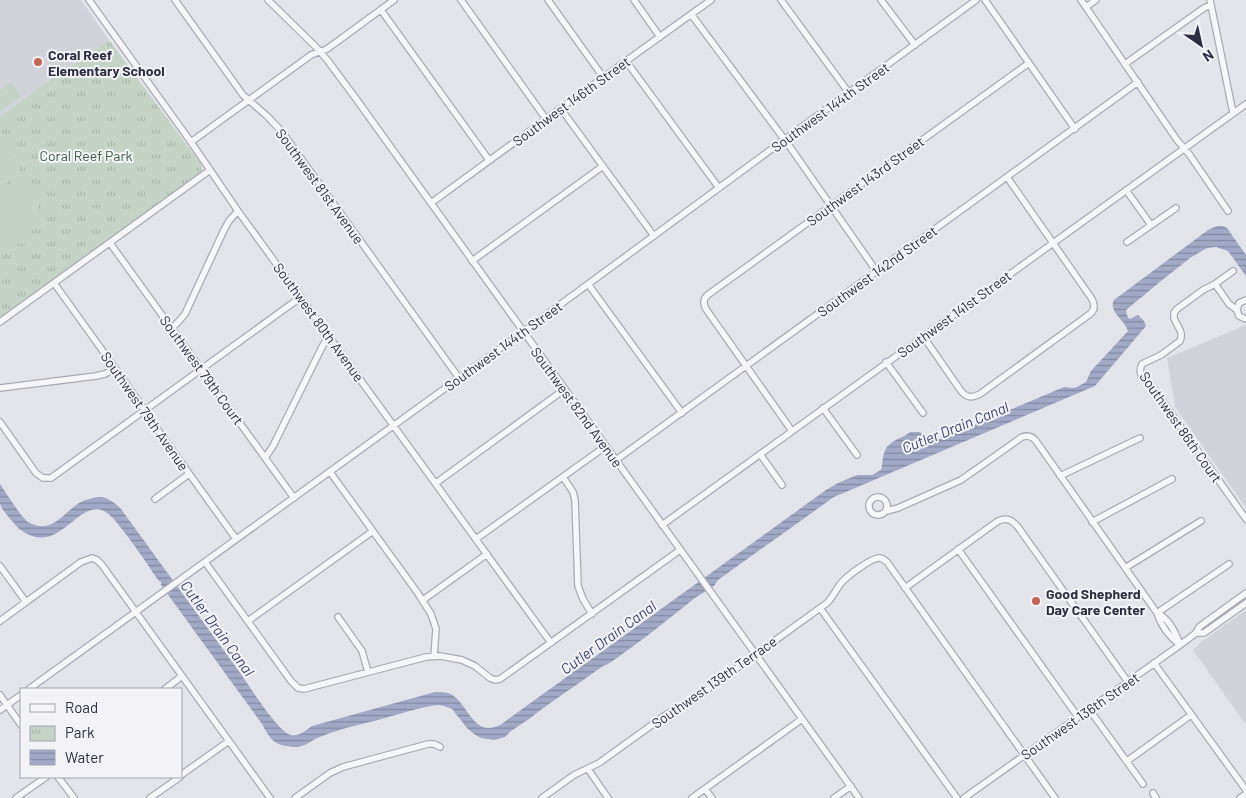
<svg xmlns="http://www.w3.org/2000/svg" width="1246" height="798" font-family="Barlow,sans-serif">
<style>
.built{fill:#d2d2db}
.park{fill:url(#park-tufts)}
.pitch{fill:#c5d3c6}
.water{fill:url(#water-rules)}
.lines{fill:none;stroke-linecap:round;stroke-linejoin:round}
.minor-casing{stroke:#a9aab4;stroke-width:8}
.minor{stroke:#f6f6f8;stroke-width:5.5}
.poi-dot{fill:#c06557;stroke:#f3f3f7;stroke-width:2}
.labels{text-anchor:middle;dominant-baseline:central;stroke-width:4;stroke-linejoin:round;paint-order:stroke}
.poi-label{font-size:14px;font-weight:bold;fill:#2d2e40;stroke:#f3f3f7;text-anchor:start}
.street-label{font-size:14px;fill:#2d2e40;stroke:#f3f3f7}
.park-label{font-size:14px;fill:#3c5a3f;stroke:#f3f3f7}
.water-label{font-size:15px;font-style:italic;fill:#3b4370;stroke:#f3f3f7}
</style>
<defs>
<pattern id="park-tufts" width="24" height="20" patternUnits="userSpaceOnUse" patternTransform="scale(1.25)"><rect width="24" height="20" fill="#c5d3c6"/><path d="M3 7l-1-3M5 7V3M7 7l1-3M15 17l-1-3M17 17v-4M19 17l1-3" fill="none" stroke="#aab5ab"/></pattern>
<pattern id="water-rules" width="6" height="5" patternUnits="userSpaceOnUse" patternTransform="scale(1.25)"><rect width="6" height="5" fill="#a2a9c6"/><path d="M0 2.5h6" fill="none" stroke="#848aa2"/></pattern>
</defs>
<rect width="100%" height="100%" fill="#e3e4ea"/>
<path class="built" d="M0,0H81L109,40L43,85L0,116Z
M1246,325V508L1175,407L1167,358Z
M1246,610V725L1193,650L1201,642Z"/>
<path class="park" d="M109,40L201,164L202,174L0,319V116L43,85Z"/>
<path class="pitch" d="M11,82L21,96L0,112V90Z
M5,148L20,171L7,183L1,185L0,151Z
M5,187L40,196L27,245L0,239V208Z"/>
<path class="water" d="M1217,226H1223L1227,228L1246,255V276L1228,251L1216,247L1207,248L1190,258L1161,281L1126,310L1127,315L1129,319L1132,318L1138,315L1144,321L1146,326L1095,386L834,497L718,580L714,586L695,598L647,636L610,663L603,666L542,709L529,719L511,731L505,737L494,740L481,738L474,734L467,728L452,709L444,706L438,705C420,707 403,713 385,718C364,724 342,728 322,736C306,742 307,749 286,746C272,744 268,735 262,724L161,585V582L159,581C149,567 116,516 104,511C80,500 62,547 32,536C24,533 18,529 13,522C9,517 1,510 0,503C0,498 0,490 0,484C7,494 20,516 28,522C31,524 35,525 39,526C56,528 66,511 79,503C84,500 95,497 101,497C109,498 116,504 121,509L241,674C249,686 279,733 291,735C299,737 306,730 312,726L435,692C440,692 446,692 451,694C469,705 474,738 500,725L826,490L838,483L857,475H872L881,470C883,464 882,457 885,451C889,440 902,439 910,432H919L937,439H941L1064,387L1073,388L1077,387L1086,382L1091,371L1128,331C1125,320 1108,312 1114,300L1208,230Z"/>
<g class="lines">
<defs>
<path id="minor" d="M89,0L191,142L238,211L551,643
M175,0L243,95L267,116L282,132L459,378
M268,0L315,46L328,61L354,96L859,798
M461,0L546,119
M548,0L603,77
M634,0L660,37
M781,0L849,93
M881,0L915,45
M985,0L1075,129
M1081,0L1177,140L1189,154L1228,211
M1210,0L1233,113
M1086,7L1096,0
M381,10L489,160
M691,14L790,147L877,272
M626,61L719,188
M1125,64L1204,8L1211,5
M561,109L654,236
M191,142L311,55L327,49L394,0
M1126,190L1151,225
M431,203L626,61L711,0
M1127,242L1176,208
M110,243L294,498
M472,261L603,166
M1233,271L1215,284L1203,290L1177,309L1174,313V318C1177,327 1184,331 1180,341L1161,355L1142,364C1136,376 1147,381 1154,389L1246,519
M54,283L115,368L139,402L150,419L236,539
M588,284L682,413
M1215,284L1229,304L1237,310
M1246,300L1239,303L1237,310L1239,316L1246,319
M0,322L210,170
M172,328L179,321L185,314L224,230L229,221L238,211
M923,336L961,391C967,398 972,398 980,394L1090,314C1095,310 1095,305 1092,299L1007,177
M886,362L923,413
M0,388L96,376L105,374L115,368
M823,408L857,455
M0,422L36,473L43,478H51L301,297
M792,431L708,312C703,305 702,299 709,294L1029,63
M760,454L782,485
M265,458L273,446L322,347L325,342L330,338
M616,460L1138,82
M330,472L417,592L431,614L436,629L434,656
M1060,476L1140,438
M563,477L573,492L575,500L578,586L583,599L592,614
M436,483L565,389
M869 506a9 9 0 1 1 18 0a9 9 0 1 1-18 0Z
M155,499L189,474
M886,511L898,508L961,480L1022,437C1028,435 1032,436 1036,441L1157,613L1229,564
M1092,522L1172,479
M662,525L1246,104
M476,539L606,446
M958,549L1078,717
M205,562L291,681L298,688L304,689L426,657L440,656L462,660L475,666L490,678L495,680L500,679L680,550
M0,566L26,602
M1125,568L1201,521
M905,588L998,521C1007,517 1012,520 1018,527L1128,682
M423,600L487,554
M820,608L957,798
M1157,613C1170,619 1176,633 1180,645C1170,637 1161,626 1157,613Z
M338,617L362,651L368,672
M0,621L81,562L92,558L97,560L102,565L270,798
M248,621L373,531
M1196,633H1204L1246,603
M1154,663L1246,790
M29,689L523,332L784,140L976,0
M165,689L182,676
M0,695L21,725
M1089,709L1143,784
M0,710L21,695
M1127,761L1191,715
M588,769L608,798
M181,775L229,741
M58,777L74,798
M705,789L712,798
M1153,793L1156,798
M16,798L46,777
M150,798L180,777
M295,798L330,773L343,767L428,744H434L440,747
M542,798L574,775L599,763L667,714L690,702L827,603C834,596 837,587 843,581C849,575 872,557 880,558C883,558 884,560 887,562L1055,798
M692,798L802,719
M834,798L851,786
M964,798L1180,645L1196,633L1199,627L1246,593
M1240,798L1246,794"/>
</defs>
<use href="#minor" class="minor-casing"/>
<use href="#minor" class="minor"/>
</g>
<g class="poi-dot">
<circle cx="38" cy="62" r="5"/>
<circle cx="1036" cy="601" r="5"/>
</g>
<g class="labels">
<g class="poi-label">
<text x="48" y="54">Coral Reef<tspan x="48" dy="16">Elementary School</tspan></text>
<text x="1046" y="593">Good Shepherd<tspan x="1046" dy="16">Day Care Center</tspan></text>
</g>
<g class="street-label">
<text transform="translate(571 101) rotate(-36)">Southwest 146th Street</text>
<text transform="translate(830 107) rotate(-36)">Southwest 144th Street</text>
<text transform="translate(865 181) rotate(-36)">Southwest 143rd Street</text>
<text transform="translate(320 186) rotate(54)">Southwest 81st Avenue</text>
<text transform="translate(877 271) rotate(-36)">Southwest 142nd Street</text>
<text transform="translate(954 314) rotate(-36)">Southwest 141st Street</text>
<text transform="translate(319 322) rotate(54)">Southwest 80th Avenue</text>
<text transform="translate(503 346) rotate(-36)">Southwest 144th Street</text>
<text transform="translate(202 370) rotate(54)">Southwest 79th Court</text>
<text transform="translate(577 407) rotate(54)">Southwest 82nd Avenue</text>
<text transform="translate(145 411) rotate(55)">Southwest 79th Avenue</text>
<text transform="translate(1181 427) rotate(55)">Southwest 86th Court</text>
<text transform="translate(714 682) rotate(-35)">Southwest 139th Terrace</text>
<text transform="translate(1080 716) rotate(-35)">Southwest 136th Street</text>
</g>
<g class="park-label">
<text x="86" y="155">Coral Reef Park</text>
</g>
<g class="water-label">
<text transform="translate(955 427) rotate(-22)">Cutler Drain Canal</text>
<text transform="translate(218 628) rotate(54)">Cutler Drain Canal</text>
<text transform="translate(608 637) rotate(-36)">Cutler Drain Canal</text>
</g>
</g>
<rect x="20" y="688" width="162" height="90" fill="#f3f3f7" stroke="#a4a4ae"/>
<rect x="30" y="704" width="25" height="8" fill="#f6f6f8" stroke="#a4a4ae"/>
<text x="65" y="713" font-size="15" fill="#2d2e40">Road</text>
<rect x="30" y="726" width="25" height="15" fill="url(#park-tufts)" stroke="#a4a4ae"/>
<text x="65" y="738" font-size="15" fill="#2d2e40">Park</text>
<rect x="30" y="750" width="25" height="15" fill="url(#water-rules)" stroke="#a4a4ae"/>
<text x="65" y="763" font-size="15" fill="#2d2e40">Water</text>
<g transform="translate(1201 45) rotate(146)" stroke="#f3f3f7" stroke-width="4" paint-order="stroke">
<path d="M0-4L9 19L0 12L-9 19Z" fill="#2d2e40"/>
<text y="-8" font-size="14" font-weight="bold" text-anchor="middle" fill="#2d2e40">N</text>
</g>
</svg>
